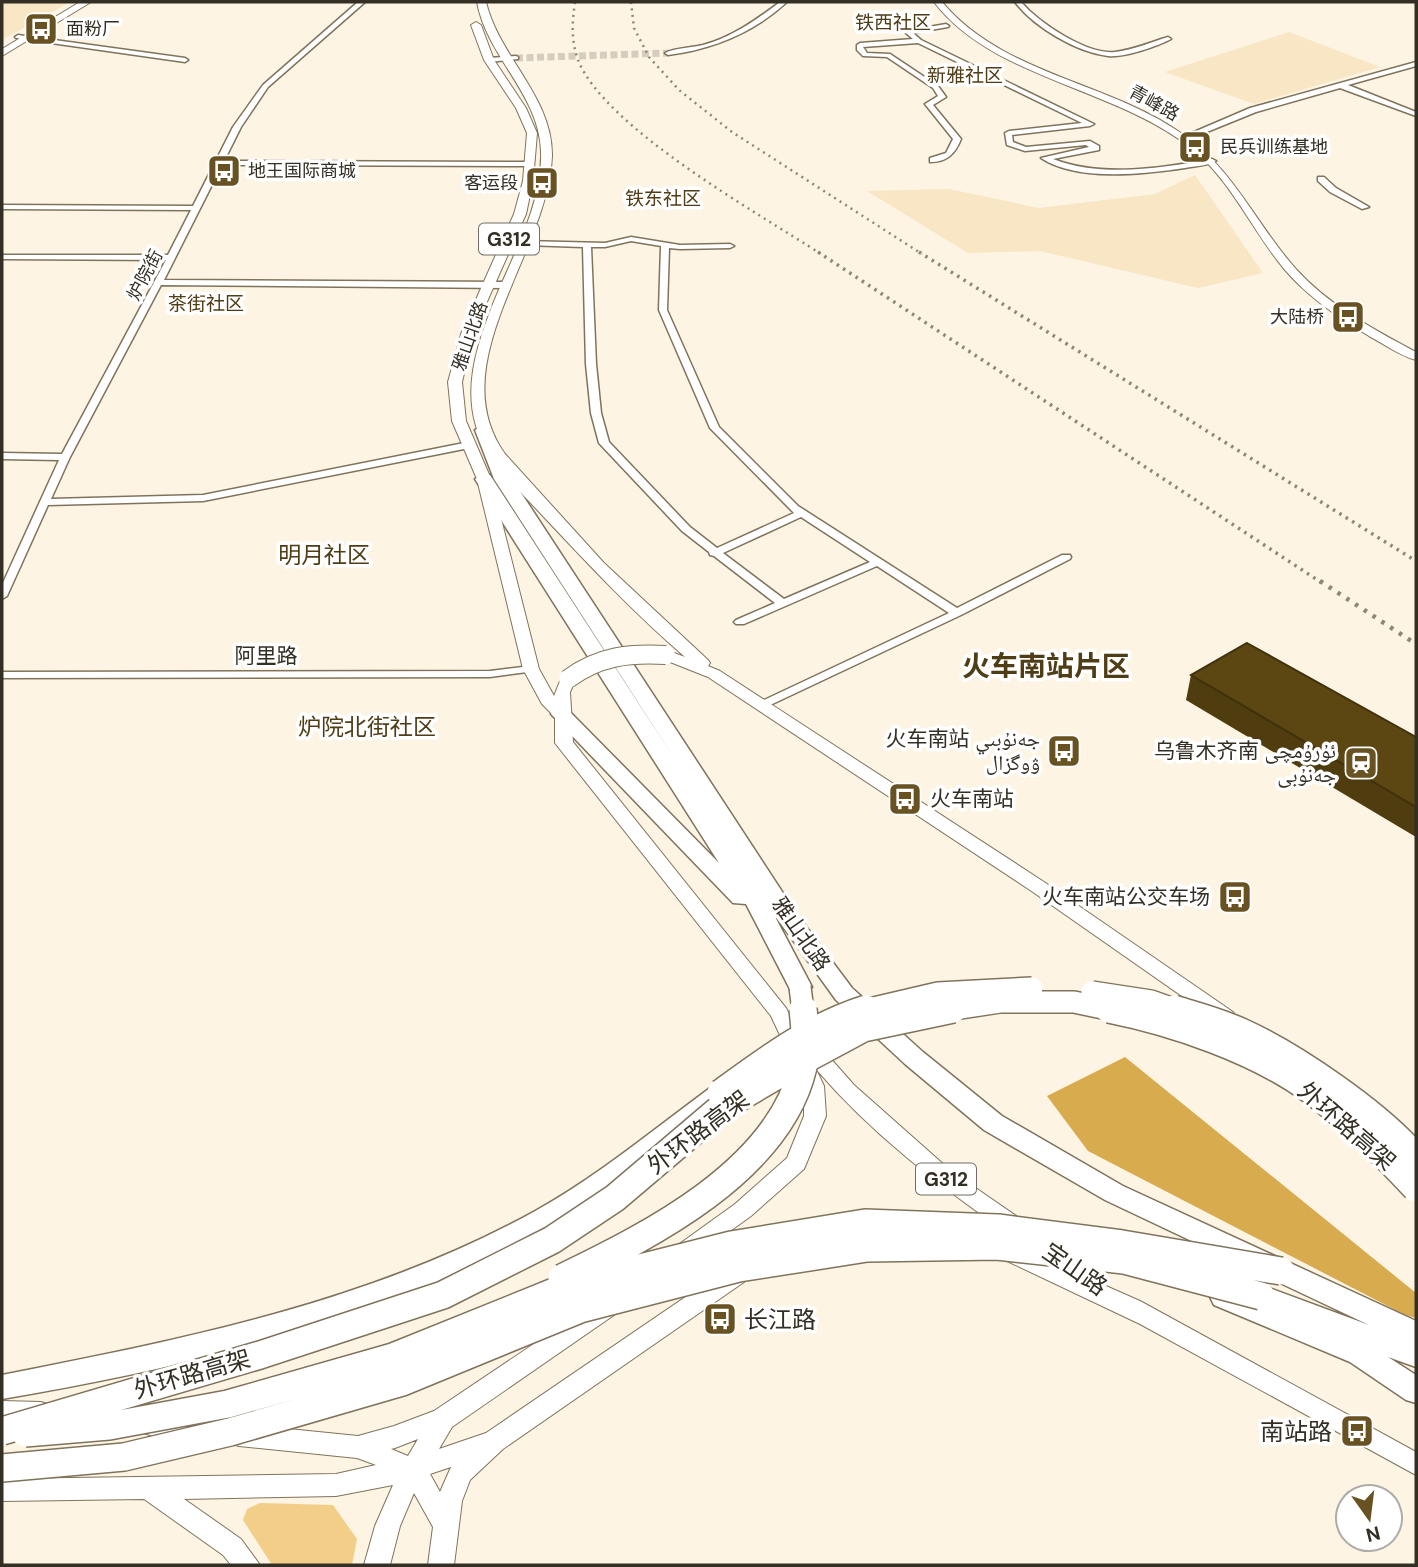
<svg xmlns="http://www.w3.org/2000/svg" width="1418" height="1567" font-family="'DM Sans','Noto Naskh Arabic','Noto Sans SC',sans-serif">
<style>
.built{fill:#f8e6c4}
.green{fill:#f2ce89}
.forest{fill:#d7ab4e}
.lines{fill:none;stroke-linecap:round;stroke-linejoin:round}
.street-tunnel{stroke:#d5cdbe;stroke-width:7;stroke-dasharray:7 3.5;stroke-linecap:butt}
.street-casing{stroke:#80735b;stroke-width:3}
.secondary-casing{stroke:#80735b;stroke-width:2}
.primary-casing{stroke:#80735b;stroke-width:2}
.highway-casing{stroke:#80735b;stroke-width:3}
.street{fill:#fff;fill-rule:evenodd}
.secondary{fill:#fff;fill-rule:evenodd}
.primary{fill:#fff;fill-rule:evenodd}
.highway{fill:#fff;fill-rule:evenodd}
.rail-far2{stroke:#8d8679;stroke-width:2.5;stroke-dasharray:2 4.5;stroke-linecap:butt}
.rail-far1{stroke:#8d8679;stroke-width:3.5;stroke-dasharray:2.5 5;stroke-linecap:butt}
.rail{stroke:#8d8679;stroke-width:4.5;stroke-dasharray:3.5 7;stroke-linecap:butt}
.primary-bridge-casing{stroke:#80735b;stroke-width:20;stroke-linecap:butt}
.highway-bridge-far1-casing{stroke:#80735b;stroke-width:24;stroke-linecap:butt}
.highway-bridge-casing{stroke:#80735b;stroke-width:30;stroke-linecap:butt}
.primary-bridge{stroke:#fff;stroke-width:18}
.highway-bridge-far1{stroke:#fff;stroke-width:21}
.highway-bridge{stroke:#fff;stroke-width:27}
.wall{fill:#4f3c0f}
.building{fill:#5c4612;stroke:#40310d;stroke-width:2}
.labels{text-anchor:middle;dominant-baseline:central;stroke-width:7;stroke-linejoin:round;paint-order:stroke}
.far-poi-label{font-size:18px;fill:#342f24;stroke:#fff;text-anchor:start}
.far-street-label{font-size:18px;fill:#342f24;stroke:#fff}
.far-neighbourhood-label{font-size:19px;fill:#4f3d16;stroke:#fff}
.shield{fill:#fff;stroke:#716d66;stroke-width:2}
.shield-label{font-size:19px;font-weight:bold;fill:#342f24}
.street-label{font-size:21px;fill:#342f24;stroke:#fff}
.poi-label{font-size:21px;fill:#342f24;stroke:#fff;text-anchor:end}
.neighbourhood-label{font-size:23px;fill:#4f3d16;stroke:#fff}
.near-street-label{font-size:24px;fill:#342f24;stroke:#fff}
.near-poi-label{font-size:24px;fill:#342f24;stroke:#fff;text-anchor:start}
.district-label{font-size:28px;font-weight:bold;fill:#4f3d16;stroke:#fff}
</style>
<rect width="100%" height="100%" fill="#fdf4e4"/>
<path class="built" d="M2,2H70L2,40Z
M1289,32L1380,67L1254,104L1165,72Z
M1195,175L1263,273L1198,288L1040,251L968,253L867,191L949,189L1039,208L1155,194Z"/>
<path class="green" d="M260,1503L333,1505L357,1539L352,1565H272L243,1520L247,1509Z"/>
<path class="forest" d="M1125,1057L1416,1293V1318L1405,1315L1088,1151L1047,1096Z"/>
<g class="lines">
<path class="street-tunnel" d="M516,58L668,53"/>
<defs>
<path id="street" d="M358,2H365L268,87L241,127L224,161L530,162H533V166L222,165L164,280L507,282L511,285L507,288L161,285L70,457L51,499L203,495L469,442L474,445L469,448L203,501L48,505L7,596L2,599V585L59,460L2,459V453L62,454L166,260L2,259V255H168L191,210L2,209V205L193,206L233,127L263,85Z
M780,2H787C753,33 713,49 668,55L665,53C675,48 690,48 703,45C732,37 756,20 780,2Z
M1015,2H1021C1039,23 1087,55 1115,52C1133,50 1151,42 1168,37L1171,39C1158,46 1124,58 1108,56C1076,52 1034,27 1015,2Z
M946,24L949,26L948,27L913,33L921,40L1094,124L1090,126L1012,135L1013,142L1026,147L1090,141L1099,146V150L1053,159C1102,178 1162,168 1212,159L1216,161C1207,166 1195,166 1185,168C1144,174 1077,182 1041,158L1089,147L1086,145L1025,151L1007,145L1005,133L1009,131L1082,123L918,43L863,47L867,53L890,54L938,86L946,97L933,105L961,139C955,154 947,162 930,162V158L946,153L953,139L925,104L938,96L933,88L887,57L863,56L857,50V45L860,43L913,39L906,33V31Z
M18,35L185,58L188,60L185,62L16,38L15,37Z
M516,56L518,57V59L489,62L486,60L489,58Z
M1416,62V66L1348,85L1416,112V116L1340,88L1256,112L1187,140L1180,138L1250,108Z
M1318,177H1324L1336,188L1369,207L1362,209L1330,192L1318,181Z
M631,237L680,245L730,244L734,246L730,248L680,249L669,248L667,310L719,427L798,506L957,608L1062,555H1070L1071,557L1070,559L961,615L766,707H758L756,705L758,703L949,613L877,566L744,624H736L734,622L736,620L775,603L714,556L710,555L709,552L682,531L599,443L591,413L586,364L583,247L524,245L520,243L524,241L605,243ZM631,241L661,246L659,310L710,428L794,513L717,548L690,527L609,442L601,413L596,364L591,247H605ZM801,517L870,562L784,599L723,553Z
M531,666L537,669L535,671L490,677L2,678V672L490,671Z"/>
<path id="secondary" d="M934,2H942C1001,73 1104,81 1178,131C1233,167 1253,220 1295,268C1328,305 1373,329 1416,352V360C1400,356 1384,344 1369,336C1339,318 1308,297 1285,270C1252,231 1232,181 1191,148C1114,87 993,79 934,2Z"/>
<path id="primary" d="M80,2H91L2,56V49Z
M477,2H486C499,57 553,97 552,156C549,252 440,363 505,454L604,563L708,660L710,663L708,666L720,671L1044,882L1233,1012L1236,1017L1233,1022L1226,1024L1219,1022L1030,890L708,677L660,658L658,655L660,652L666,650L685,657C634,613 588,564 542,515C519,490 485,459 476,426C465,389 475,352 488,317C507,264 543,209 541,151C539,94 487,57 477,2Z
M476,22L481,25L494,60L526,108L537,133L533,181L526,214L474,331L462,382L466,421L491,479L539,669L554,696L562,676H574L576,679L570,692L573,742L786,1008L803,1041L816,1042L854,1085L951,1171L1022,1220L1025,1226L1022,1232L1014,1235L1006,1232C937,1184 871,1133 816,1069L824,1086L826,1116L804,1169L751,1216L694,1257L686,1260L678,1257L675,1251L678,1245L735,1204L787,1158L804,1116V1086L771,1016L555,743V717L542,704L523,669L477,479L452,421L448,382L462,331L514,214L523,181L527,133L516,108L484,60L471,25Z
M1013,1245L1140,1301L1416,1452V1475L1140,1324L1005,1260L1002,1254L1005,1248Z
M736,1266L744,1268L747,1275L744,1282L503,1449L470,1480L462,1501L454,1565H428L433,1527L414,1493L400,1526L390,1565H364L375,1526L393,1485L336,1496L184,1499L241,1539L260,1565H231L223,1555L144,1499L2,1501V1479L336,1474L376,1465L357,1458L239,1446L230,1443L227,1435L230,1427L239,1424L358,1436L394,1426L434,1411L598,1301L606,1298L614,1301L618,1308L614,1315L452,1427L439,1449L486,1433L728,1268ZM418,1439L408,1456L391,1449L395,1448ZM451,1467L440,1492L430,1474Z
M2,1401L41,1402L50,1405L53,1413L50,1421L41,1424L2,1423Z
M153,1414L208,1420L217,1423L220,1431L217,1439L208,1442L153,1436L144,1433L141,1425L144,1417Z"/>
<path id="highway" d="M483,425L491,430L512,479L798,916L852,988L923,1052L1002,1116L1123,1186L1416,1321V1367L1388,1357L1416,1375V1403L1406,1400L1350,1362L1214,1305L1210,1297L1214,1289L1224,1286L1248,1295L1251,1288L1261,1285L1369,1325L1105,1200L984,1130L905,1064L836,1000L772,911L812,987L808,993L800,995L792,993L746,904L733,903L551,714L554,710H568L719,863L475,479L484,474L490,475L676,761L494,479L475,430Z
M719,1086L728,1088L732,1095L728,1102C671,1143 617,1190 555,1225C388,1320 190,1367 2,1399V1375C185,1339 372,1302 537,1210C598,1176 653,1130 710,1088Z"/>
</defs>
<use href="#street" class="street-casing"/>
<use href="#secondary" class="secondary-casing"/>
<use href="#primary" class="primary-casing"/>
<use href="#highway" class="highway-casing"/>
<use href="#street" class="street"/>
<use href="#secondary" class="secondary"/>
<use href="#primary" class="primary"/>
<use href="#highway" class="highway"/>
<path class="rail-far2" d="M575,2C572,23 571,40 578,60C605,128 758,213 821,254
M631,2L634,28L649,57L679,90L732,132L922,254"/>
<path class="rail-far1" d="M818,252L1322,583
M919,252L1416,561"/>
<path class="rail" d="M1320,581L1416,644"/>
<defs>
<path id="primary-bridge" d="M568,679C599,656 629,653 666,655"/>
<path id="highway-bridge-far1" d="M800,987L803,1011
M1092,992L1151,1001L1179,1011
M861,1011L938,993L1032,988
M941,1011L1000,1002H1074L1117,1011"/>
<path id="highway-bridge" d="M1109,1009C1174,1022 1257,1050 1311,1090C1349,1118 1384,1154 1416,1188
M1174,1009C1196,1016 1220,1022 1241,1032C1294,1056 1379,1114 1416,1158
M721,1093C768,1059 810,1027 866,1009
M562,1278C649,1236 779,1171 803,1067C807,1048 805,1028 803,1009
M2,1431L260,1355L443,1295L552,1240L615,1198L721,1108L796,1064L863,1028L953,1009
M25,1433L109,1426L228,1404L393,1357L569,1286L731,1245L865,1223L998,1228L1122,1244L1281,1271
M2,1468L124,1457L230,1432L402,1382L580,1309L739,1268L867,1248L997,1246L1124,1260L1261,1296"/>
</defs>
<use href="#primary-bridge" class="primary-bridge-casing"/>
<use href="#highway-bridge-far1" class="highway-bridge-far1-casing"/>
<use href="#highway-bridge" class="highway-bridge-casing"/>
<use href="#primary-bridge" class="primary-bridge"/>
<use href="#highway-bridge-far1" class="highway-bridge-far1"/>
<use href="#highway-bridge" class="highway-bridge"/>
</g>
<path class="wall" d="M1191,675L1416,737V837L1186,700Z"/>
<path class="building" d="M1247,643L1416,737V807L1191,675Z"/>
<defs>
<symbol id="bus-square" viewBox="-11 -11 22 22"><rect x="-9" y="-9" width="18" height="18" rx="4" fill="#695222" stroke="#fff"/><path d="M-5-6H5V4H4V6H2V4H-2V6H-4V4H-5ZM-3.5-4V0h7V-4ZM-3.5 1.2v1.5H-2V1.2ZM2 1.2v1.5H3.5V1.2Z" fill="#fff"/></symbol>
<symbol id="station-square" viewBox="-11 -11 22 22"><rect x="-9" y="-9" width="18" height="18" rx="4" fill="#695222" stroke="#fff"/><path d="M-3-6H3Q5-6 5-4V2Q5 4 3 4L4.5 6H3L1.5 4h-3L-3 6H-4.5L-3 4Q-5 4-5 2V-4Q-5-6-3-6ZM-3.5-4v3h7v-3ZM-3.5 1v1.5H-2V1ZM2 1v1.5H3.5V1Z" fill="#fff"/></symbol>
</defs>
<g fill-rule="evenodd">
<use href="#bus-square" x="22" y="10" width="38" height="38"/>
<use href="#bus-square" x="1176" y="128" width="38" height="38"/>
<use href="#bus-square" x="205" y="152" width="38" height="38"/>
<use href="#bus-square" x="523" y="164" width="38" height="38"/>
<use href="#bus-square" x="1329" y="298" width="38" height="38"/>
<use href="#bus-square" x="1045" y="732" width="38" height="38"/>
<use href="#station-square" x="1342" y="744" width="38" height="38"/>
<use href="#bus-square" x="886" y="780" width="38" height="38"/>
<use href="#bus-square" x="1216" y="878" width="38" height="38"/>
<use href="#bus-square" x="701" y="1300" width="38" height="38"/>
<use href="#bus-square" x="1338" y="1412" width="38" height="38"/>
</g>
<g class="labels">
<g class="far-poi-label">
<text x="66" y="29">面粉厂</text>
<text x="1220" y="147">民兵训练基地</text>
<text x="248" y="171">地王国际商城</text>
<text x="518" y="183" text-anchor="end">客运段</text>
<text x="1324" y="317" text-anchor="end">大陆桥</text>
</g>
<g class="far-street-label">
<text transform="translate(1154 103) rotate(29)">青峰路</text>
<text transform="translate(145 275) rotate(-62)">炉院街</text>
<text transform="translate(470 336) rotate(-71)">雅山北路</text>
</g>
<g class="far-neighbourhood-label">
<text x="893" y="22">铁西社区</text>
<text x="965" y="75">新雅社区</text>
<text x="663" y="198">铁东社区</text>
<text x="206" y="303">茶街社区</text>
</g>
<g class="shield">
<rect x="479" y="223.5" width="60" height="31" rx="5"/>
<rect x="916" y="1163.5" width="60" height="31" rx="5"/>
</g>
<g class="shield-label">
<text x="509" y="239">G312</text>
<text x="946" y="1179">G312</text>
</g>
<g class="street-label">
<text x="266" y="656">阿里路</text>
<text transform="translate(801 934) rotate(55)">雅山北路</text>
</g>
<g class="poi-label">
<text x="1040" y="739">火车南站 جەنۇبىي<tspan x="1040" dy="24">ۋوگزال</tspan></text>
<text x="1336" y="751">乌鲁木齐南 ئۇرۇمچى<tspan x="1336" dy="24">جەنۇبى</tspan></text>
<text x="930" y="799" text-anchor="start">火车南站</text>
<text x="1210" y="897">火车南站公交车场</text>
</g>
<g class="neighbourhood-label">
<text x="324" y="555">明月社区</text>
<text x="367" y="727">炉院北街社区</text>
</g>
<g class="near-street-label">
<text transform="translate(1347 1126) rotate(41)">外环路高架</text>
<text transform="translate(698 1132) rotate(-37)">外环路高架</text>
<text transform="translate(1075 1269) rotate(35)">宝山路</text>
<text transform="translate(192 1374) rotate(-16)">外环路高架</text>
</g>
<g class="near-poi-label">
<text x="744" y="1319">长江路</text>
<text x="1332" y="1431" text-anchor="end">南站路</text>
</g>
<g class="district-label">
<text x="1046" y="666">火车南站片区</text>
</g>
</g>
<rect width="1418" height="1567" fill="none" stroke="#342f24" stroke-width="7"/>
<g transform="translate(1369 1518) rotate(166)"><circle r="33" fill="#ffffff" stroke="#aeaca7" stroke-width="2"/>
<path d="M0-5L12 26L0 18L-12 26Z" fill="#695222"/>
<text y="-10" font-size="19" font-weight="bold" text-anchor="middle" fill="#342f24">N</text>
</g>
</svg>
